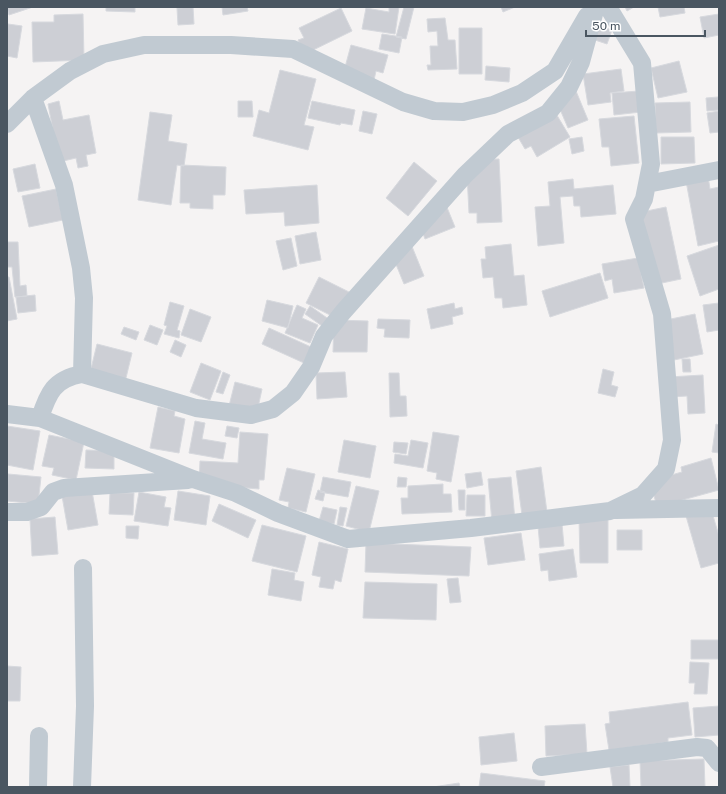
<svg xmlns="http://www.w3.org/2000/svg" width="726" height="794" font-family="'Public Sans',sans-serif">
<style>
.building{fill:#cdcfd5;stroke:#d7d9de}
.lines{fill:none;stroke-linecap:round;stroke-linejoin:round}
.street{stroke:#c1cad2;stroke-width:18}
</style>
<rect width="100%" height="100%" fill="#f5f3f3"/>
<path class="building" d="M7,7H33L9,15Z
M106,7H135V12L106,11Z
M193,7L194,24L178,25L177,8Z
M222,7H247L248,11L223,15Z
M389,7H399L395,34L362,29L366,8L389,12Z
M404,7H414L406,39L396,37Z
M501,7H515L503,12Z
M625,7H634L627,11Z
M658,7H684L685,13L660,17Z
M341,8L352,31L305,54L298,40L304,38L299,28Z
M83,14L84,60L33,62L32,22H54V15Z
M719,14V35L704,38L700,17Z
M445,18L448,40H455L457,69L428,70L427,65H431L430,46H438L437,31L428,32L427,19Z
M8,24L22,26L17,58L7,56V33Z
M600,26L612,30L607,44L595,40Z
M459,28H482V74H459Z
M382,34L402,37L399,53L379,49Z
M351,45L388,55L383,73L376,71L374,80L344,71Z
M679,61L687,92L658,98L651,68Z
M486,66L510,68L509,82L485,80Z
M621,69L624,91L610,93L611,102L588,105L583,74Z
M280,70L316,79L304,125L314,127L308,150L253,136L259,110L269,113Z
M576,91L588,120L568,128L556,100Z
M639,91L641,112L614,115L612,93Z
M718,97L719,110L707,111L706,98Z
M59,101L63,120L89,115L96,153L86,155L88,166L78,168L76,158L59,162L48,104Z
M238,101H252L253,117H238Z
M312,101L355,110L352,125L341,123L340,125L308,118Z
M690,102L691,132L656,133L655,103Z
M552,107L570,137L537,157L531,146L525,149L515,132Z
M363,111L377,114L372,134L359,131Z
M719,111V132L710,133L707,113Z
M150,112L172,115L168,141L187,144L184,166L177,165L171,205L138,200Z
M634,116L639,163L611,166L609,147H602L599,119Z
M582,137L584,151L572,154L569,139Z
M661,137H694L695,163L661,164Z
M499,159L502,222L477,223V213H469L467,174L470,160Z
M414,162L437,181L408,216L386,198Z
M35,164L40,188L18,192L13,169Z
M181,165L226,167L225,195H213V209L190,208V203H180Z
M708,176L710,189L719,187V241L698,246L686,181Z
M573,179L574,189L613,185L616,214L581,217L580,206H574L573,196L560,197L564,243L538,246L535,207L550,206L548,182Z
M317,185L319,223L285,226L284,212L246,214L244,190Z
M56,189L63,220L29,227L22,196Z
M446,205L455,227L425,239L417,217Z
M666,207L681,279L657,284L637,213Z
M316,232L321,260L300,264L295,236Z
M291,238L297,266L283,270L276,241Z
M7,242H18L20,286L26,285L27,296L15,297L12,267H7Z
M411,244L424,276L404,284L393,257Z
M511,244L514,276L524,275L527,305L503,308L502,298H495L493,277L483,278L481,259H486L485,247Z
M719,245V289L700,296L687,256Z
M638,258L644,288L614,293L612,279L605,281L602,264Z
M600,273L608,298L550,317L542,291Z
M7,277H9L17,319L7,321Z
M319,277L349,292L336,318L306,303Z
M35,295L36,311L18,313L16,297Z
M267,300L293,306L288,328L262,321Z
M170,302L184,306L177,330L180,331L179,338L164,334L167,326L164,325Z
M454,303L455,309L462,307L463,314L452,317L453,324L431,329L427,309Z
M719,303V330L707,332L703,305Z
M297,305L306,309L302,318L318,325L310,343L285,333Z
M310,306L330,320L325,328L305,314Z
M190,309L211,317L201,342L181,335Z
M695,314L703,354L674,360L666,320Z
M378,319L410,320L409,338L384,337L385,329L377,328Z
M334,320L368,321L367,352H333Z
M150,325L163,330L157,345L144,340Z
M124,327L139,332L136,340L121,334Z
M269,328L311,347L304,363L262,344Z
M175,340L186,345L181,357L170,352Z
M97,344L132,353L125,382L90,373Z
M682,359H690L691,372H683Z
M201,363L221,371L210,400L190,392Z
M603,369L614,372L611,385L618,387L615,397L598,393Z
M223,372L230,375L223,394L216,392Z
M345,372L347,397L317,399L316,373Z
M389,373H399L400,396H406L407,416L390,417Z
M703,375L705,413L688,414L687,396L670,397L669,377Z
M235,382L262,389L256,417L228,410Z
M158,407L175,411L174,416L185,419L179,453L150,448Z
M195,421L205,423L202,439L226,443L223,459L189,453Z
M716,424L719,425V453L712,452Z
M7,426L40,431L33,470L7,465Z
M227,426L239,428L237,438L225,436Z
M240,432L268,434L264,480H259V489L199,484L200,461L238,463Z
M433,432L459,436L451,482L436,479L437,473L427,471Z
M49,435L84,442L76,480L52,475L54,468L42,466Z
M344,440L376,446L370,478L338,472Z
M411,440L428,443L423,468L394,463L395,454L408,456Z
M394,442L408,443L406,454L393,452Z
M86,450L114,451V469L85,468Z
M711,458L719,490L657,507L650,481L682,472L681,467Z
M541,467L547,512L522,515L516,471Z
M287,468L315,474L306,512L288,508L289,502L279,500Z
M481,472L483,485L467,488L465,474Z
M8,474L41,477L38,504L7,501Z
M323,477L351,482L348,497L320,492Z
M398,477L407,478L406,487H397Z
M511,477L515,520L492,522L488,479Z
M443,484V494H451L452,512L402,514L401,498H408V486Z
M356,486L379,491L369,532L346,526Z
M318,490L325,492L323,501L315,499Z
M458,490H465V510H459Z
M92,491L98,525L68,530L62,496Z
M178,491L210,496L206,525L174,520Z
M139,492L166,497L164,507L171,508L168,526L134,521Z
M110,493H134L133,515L109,514Z
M467,495H485V516H466Z
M219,504L256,520L248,538L212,521Z
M323,507L337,510L334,524L319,521Z
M340,507L347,508L343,526L337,525Z
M711,509L719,536V563L701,568L686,516Z
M55,517L58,554L32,556L30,519Z
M579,517H608V563H580Z
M562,524L564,546L540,548L538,526Z
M262,525L306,536L297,572L252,561Z
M126,526H139L138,539L126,538Z
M617,530H642V550H617Z
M521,533L525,560L488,565L484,538Z
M319,542L348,549L341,582L335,580L333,589L319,587L321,577L312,575Z
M366,543L471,547L469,576L365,572Z
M573,549L577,577L549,581L548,570L541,571L539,554Z
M272,569L295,573L294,580L304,582L301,601L268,595Z
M458,578L461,602L450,603L447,579Z
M365,582L437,584L436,620L363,618Z
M691,640H719V685V659H691Z
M690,662L709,663L707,694H694L695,683H689Z
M7,666L21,667L20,701H7Z
M688,702L692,735L668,738V742L609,750L605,724L610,723L609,712Z
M719,706V735L695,737L693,708Z
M585,724L587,754L546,756L545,726Z
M514,733L517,761L481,765L479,737Z
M704,759L705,787H641L640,761Z
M629,765L630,787H613L610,767Z
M481,773L545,781L544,787H479Z
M459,783L460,787H433Z"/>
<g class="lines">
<path class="street" d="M33,98L64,185L81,268L84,298L82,374
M7,124L33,98L70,71L103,54L144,45H231L293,49L403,102L434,111L463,112L493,105L522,93L555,71L587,16
M647,184L719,170
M7,414L40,418L193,479L236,493L278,513L348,539L471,528L610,511L643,495L666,469L672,440L662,314L634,219L644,199L651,164L642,63L608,7
M40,418C48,393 54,379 82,374L196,408L251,415L273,409L293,393L311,367L324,336L343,312L465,175L508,134L548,113L569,87L581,62L596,7
M616,510L719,508
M7,512H27L41,507L53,492L64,488L188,480
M541,767L697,747L707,748L719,763
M38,787L39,736
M82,787L85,706L83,568"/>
</g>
<rect width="726" height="794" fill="none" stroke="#4a5661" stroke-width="16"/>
<path d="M586 30v6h119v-6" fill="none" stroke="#4a5661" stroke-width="2"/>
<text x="592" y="30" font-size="12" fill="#4a5661" stroke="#ffffff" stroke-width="3" paint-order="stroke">50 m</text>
</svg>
